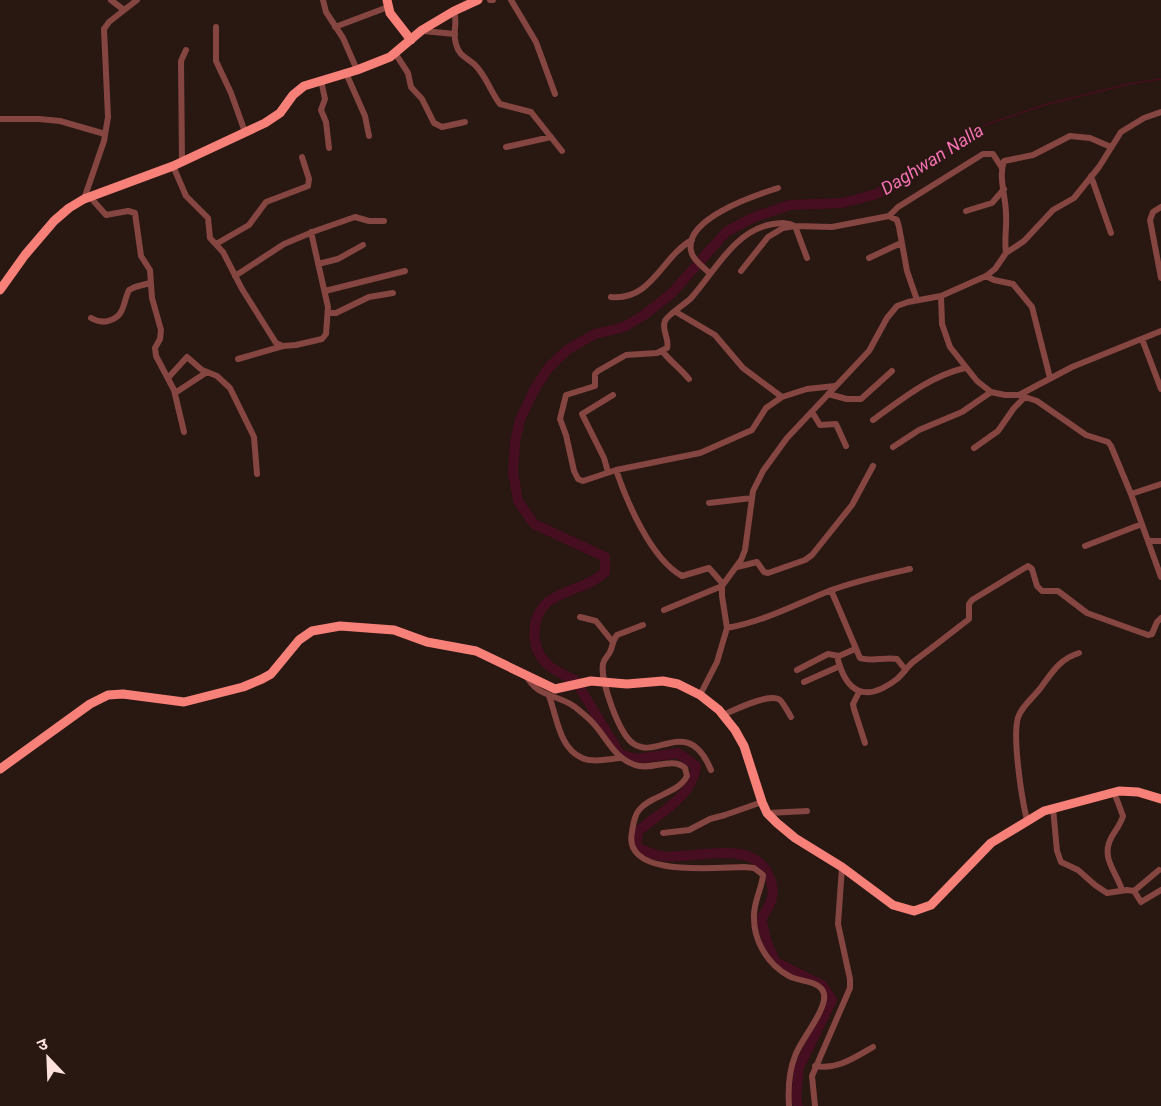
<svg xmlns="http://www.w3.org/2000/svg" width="1161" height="1106" font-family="Roboto,'Noto Sans Devanagari',sans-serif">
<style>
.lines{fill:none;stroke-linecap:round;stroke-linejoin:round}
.stream{stroke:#460e20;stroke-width:1.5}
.river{stroke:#460e20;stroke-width:10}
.street{stroke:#854540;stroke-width:6}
.secondary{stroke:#f78179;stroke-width:9}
.labels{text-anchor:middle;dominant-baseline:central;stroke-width:4.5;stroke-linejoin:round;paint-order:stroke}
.water-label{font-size:18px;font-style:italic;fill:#f771b4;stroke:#291712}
</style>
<rect width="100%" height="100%" fill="#291712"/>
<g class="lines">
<path class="stream" d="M893,187L987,124L1044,105L1129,84L1161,79"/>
<path class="river" d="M798,1106L796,1097L799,1067L832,1000L822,985L775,962L767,942L761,919C771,903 777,895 769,876C753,837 694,860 662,856C654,856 644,850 636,847L638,831C660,813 693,796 696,766L678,753L636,759L620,754L575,680C565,676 555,671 547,664C530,648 530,617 548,602C566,588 589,588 605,572V557L534,524L518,501L513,472L515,442L520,420L534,390L549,367L567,350L595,334L624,327L644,315L671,294L726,232L752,218L790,205L842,203L873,195L893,187"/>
<path class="street" d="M111,0L124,10
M323,0L326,12L343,38L357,70
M490,0H493
M511,0L536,42L555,94
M454,11C458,22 452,33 456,44C459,56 466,57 474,64C486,75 490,91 500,104L531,112L562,151
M216,27V61L231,93L245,132
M335,27L388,7
M423,31L455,34
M395,53L408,73L411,87L422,99L434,123L442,127L465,122
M346,73L365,116L369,136
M321,80L325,99L321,110L326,122L329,148
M0,119H39L60,121L105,134
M506,147L551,137
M182,162L181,61L186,50
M173,166L186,196L208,218L210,238L223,252L242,289L276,343L283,346L296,345L322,339L326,334L328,307L311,232
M1091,176L1111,233
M90,197L106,215L128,211L135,213L141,256L150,270L152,298L161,330L160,339L155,348L156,356L174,390L184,432
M84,199L104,141L108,117L104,29L109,22L137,0
M1161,207L1153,212L1150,220L1161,278
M966,211L992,203L1004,189
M889,216L898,207L983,154H993L1002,168
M216,244L249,225L266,202L308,186L309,179L302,157
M1006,253C1004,239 1007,227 1006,214C1006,197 998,177 1004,161L1033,155L1070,136L1090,138L1111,147
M807,258L795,226C788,222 781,223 773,224C735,230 715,271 692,297C687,303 667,315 665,321C661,330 670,339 667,348L657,353L626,355L598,371L595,374V386L566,395L560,419L566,435L574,471L578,479L583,481L616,470L700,453L752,430L766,408L782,397L807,389L835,386
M869,258L901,243
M318,264L338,259L363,245
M741,271L768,237L783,228L795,226L832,227L889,216L897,220L899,227L907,271L917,300
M710,274C705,268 695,262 692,254C679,220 756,195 778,188
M235,276L284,244L315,231L355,217L369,221H384
M986,276L994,280L1013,284L1032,307L1050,378
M325,291L405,271
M941,296L942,324L950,347L977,381L991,392L1005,395H1019L1072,367L1161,331
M611,297C652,301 662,256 692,240
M676,312L715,335L743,368L782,397
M329,313H336L369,297L393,293
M91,318C98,322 104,323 111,320C125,315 123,302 129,290L135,287L150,283
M1142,339L1161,389
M662,351C671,362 681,369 689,379
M238,359L283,346
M168,378L187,357L202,370L217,376L230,388L254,437L257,474
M175,393L207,372
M828,394L847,399H861L892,371
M1019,395L1037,401L1086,435L1108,442L1111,446L1131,494L1161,577
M812,412L820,425L836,424L846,446
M873,420C902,399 930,376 965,368
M893,447L919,430L962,412L991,392
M974,448L998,431L1014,408L1025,397
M616,470C627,502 651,559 682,576L709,568L723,584
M608,472L604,458L582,414L613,395
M1131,494L1161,484
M709,503L752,498
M1148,541H1161
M1085,546L1142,524
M737,567L757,562L764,572L768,573L805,560L812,555L852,505L873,466
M831,590L860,658C872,662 884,657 897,659L905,669
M664,610L722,586
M580,617L596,621L612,641
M643,625L617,635C612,641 613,646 610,652C608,656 604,659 603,664C600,680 619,735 634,744C658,760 688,715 711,770
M727,628C765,621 794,605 829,591C855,581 883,575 910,569
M837,656C846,694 866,703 897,679C903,674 907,667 913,662C932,648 951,633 969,619V604L972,600L1028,566L1032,569L1037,586L1042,591H1058L1087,613L1148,635L1152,634L1157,622L1161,618
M797,670L828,654L839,656L855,649
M526,675C537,698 558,694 575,707C581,712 588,717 593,723C607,738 614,758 635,765C651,771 672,756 685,768L687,776C678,794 651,795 639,810C634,816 633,825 632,832C622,879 718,867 744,867L754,868L763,875C762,888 754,901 754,915C753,940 767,964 789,976C799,982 821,980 824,994C827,1010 801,1039 795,1056C789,1071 788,1090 789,1106
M804,682L840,666
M859,692L853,704L854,709L865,743
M700,695L717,662L727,628L722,596V586L741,560L745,550L753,491L763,471L787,438L869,351L887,318L897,306L908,302L941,296L986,276L995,269L1006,253L1024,241L1053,210L1074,198L1099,167L1121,132L1144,118L1161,112
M549,696C557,717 559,748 582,758C593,763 609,759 621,758
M723,715C734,710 770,692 780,700C784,704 788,712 791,717
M1114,792L1123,816C1120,827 1112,833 1109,843C1103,860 1117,874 1122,890
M1053,808L1057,851L1061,862L1078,870L1095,885L1107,893L1127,890L1134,891L1141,902L1161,890
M768,813L807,811
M1027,820C1022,800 1011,732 1019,715C1024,704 1035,696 1042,686C1053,671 1060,659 1079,653
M663,833L689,830L710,819L725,815L762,802
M1134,891L1159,870
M815,1066C837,1070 854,1058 873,1047
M815,1106L812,1076L850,988V979L838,924L842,867"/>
<path class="secondary" d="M387,0L390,13L411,40
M0,290L25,255L54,221L69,208L84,199L173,166L265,123L280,113L293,95L304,86L357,70L390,57L422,30L454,11L478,0
M0,769L90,704L108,695L123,694L184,702L243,687L262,679L271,674L299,640L312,631L340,626L394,630L427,642L476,651L555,689L591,681L627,684L663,681L678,684L700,695L719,710L735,730L744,746L762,802L767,813L777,823L795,838L842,867L893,905L914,911L931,905L991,843L1044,811L1119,791L1138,792L1161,799"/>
</g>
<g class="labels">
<g class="water-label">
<text transform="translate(932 159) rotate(-32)">Daghwan Nalla</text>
</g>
</g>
<g transform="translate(48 1058) rotate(337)" stroke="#291712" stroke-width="4.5" paint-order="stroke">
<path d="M0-4.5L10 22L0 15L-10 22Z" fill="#fde1dc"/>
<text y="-9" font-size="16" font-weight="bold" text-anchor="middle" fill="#fde1dc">उ</text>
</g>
</svg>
